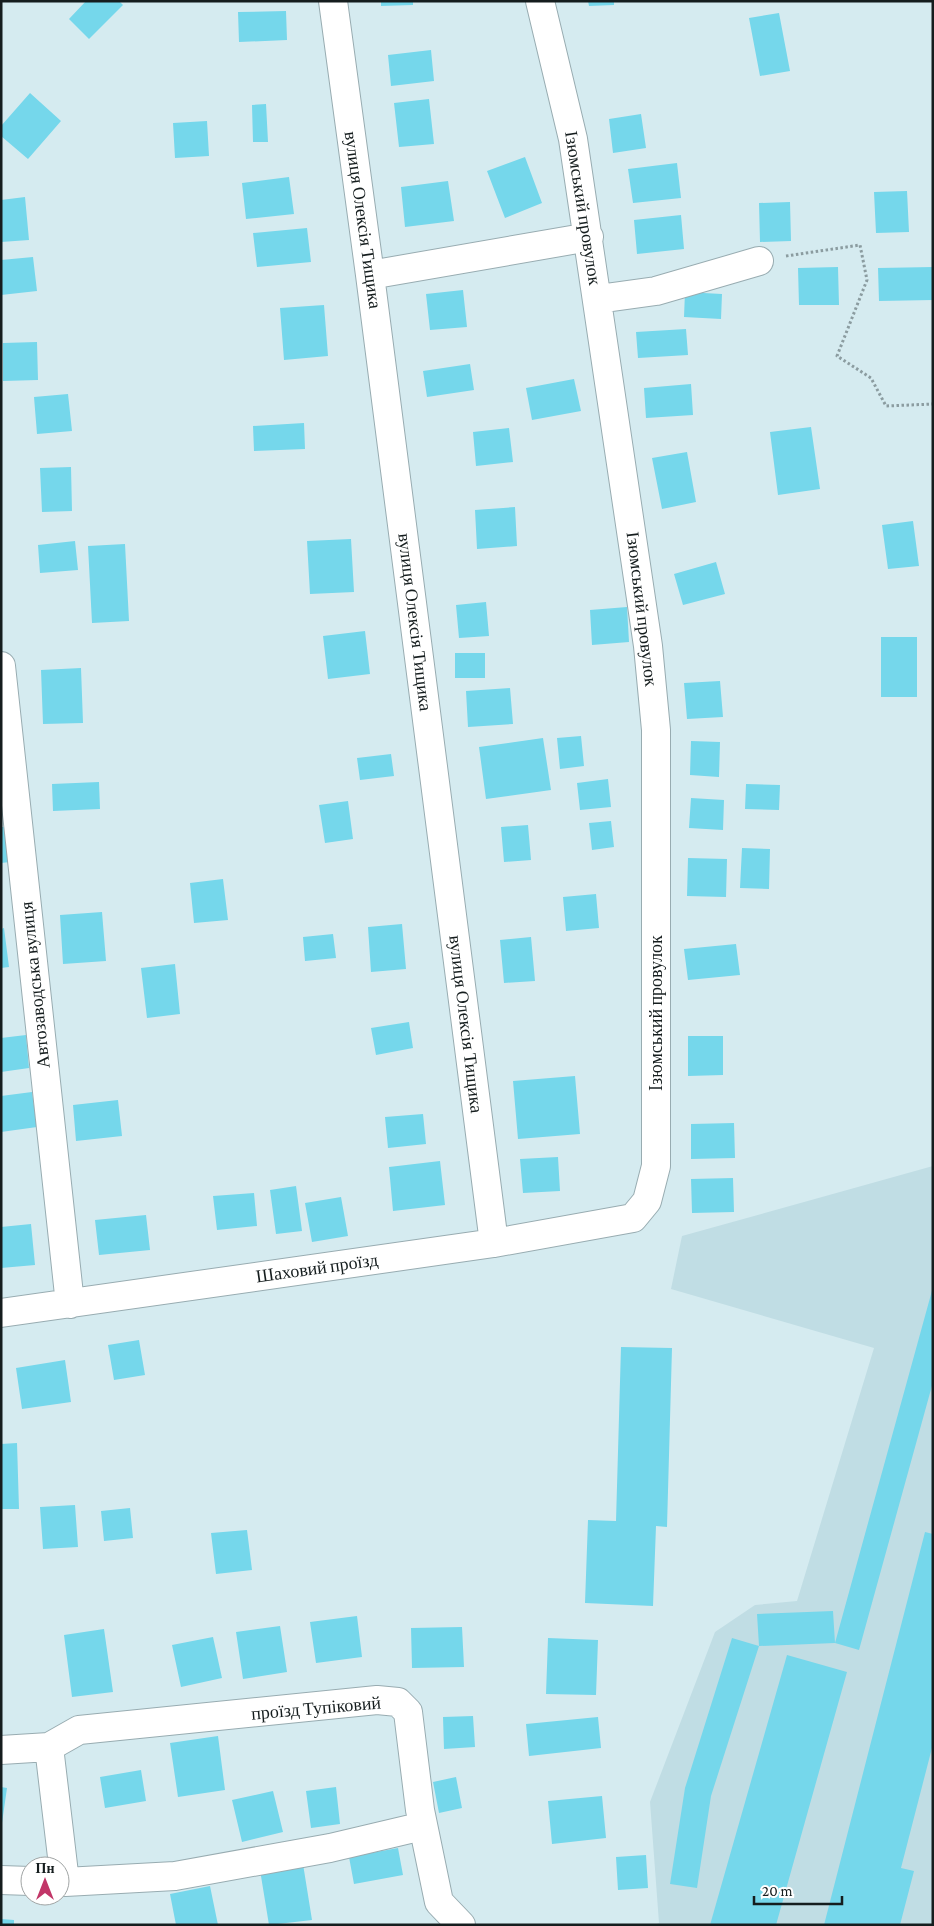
<svg xmlns="http://www.w3.org/2000/svg" width="934" height="1926" font-family="'Crimson Pro',serif">
<style>
.built{fill:#c0dde4}
.building{fill:#75d7eb}
.lines{fill:none;stroke-linecap:round;stroke-linejoin:round}
.minor-casing{stroke:#98acb1;stroke-width:30}
.path{stroke:#8b9ca0;stroke-width:3;stroke-dasharray:2.5 2.5;stroke-linecap:butt}
.minor{stroke:#fff;stroke-width:28}
.labels{text-anchor:middle;dominant-baseline:central;stroke-width:4;stroke-linejoin:round;paint-order:stroke}
.street-label{font-size:18px;fill:#151d1e;stroke:#fff}
</style>
<rect width="100%" height="100%" fill="#d5ebf0"/>
<path class="built" d="M933,1166V1925H655L659,1923L650,1802L715,1632L755,1605L797,1601L874,1348L671,1289L682,1236Z"/>
<path class="building" d="M86,1H119L123,5L89,39L69,19Z
M381,1H413V5L381,6Z
M588,1H614V5L589,6Z
M286,11L287,40L239,42L238,12Z
M779,13L790,71L760,76L749,18Z
M431,50L434,81L391,86L388,55Z
M30,93L61,121L28,159L1,136V126Z
M429,99L434,144L399,147L394,103Z
M266,104L268,142H253L252,105Z
M641,114L646,148L613,153L609,119Z
M207,121L209,156L175,158L173,123Z
M525,157L542,203L505,218L487,171Z
M677,163L681,198L633,203L628,169Z
M289,177L294,214L246,219L242,183Z
M448,181L454,221L405,227L401,187Z
M907,191L909,232L876,233L874,192Z
M25,197L29,240L1,242V200Z
M790,202L791,241L760,242L759,203Z
M681,215L684,249L637,254L634,220Z
M307,228L311,262L257,267L253,233Z
M33,257L37,291L1,295V260Z
M838,267L839,305H799L798,268Z
M933,267V300L879,301L878,268Z
M463,290L467,327L430,330L426,294Z
M685,292L722,294L721,319L684,317Z
M324,305L328,356L284,360L280,308Z
M686,329L688,355L638,358L636,332Z
M37,342L38,380L3,381V343Z
M470,364L474,390L427,397L423,371Z
M574,379L581,411L532,420L526,388Z
M691,384L693,415L646,418L644,388Z
M68,394L72,431L37,434L34,397Z
M304,423L305,449L254,451L253,426Z
M811,427L820,489L778,495L770,432Z
M509,428L513,462L476,466L473,432Z
M687,452L696,502L662,509L652,458Z
M71,467L72,511L42,512L40,468Z
M515,507L517,546L477,549L475,510Z
M913,521L919,566L888,569L882,525Z
M351,539L354,592L310,594L307,541Z
M75,541L78,570L40,573L38,545Z
M125,544L129,621L92,623L88,546Z
M716,562L725,594L683,605L674,574Z
M486,602L489,636L459,638L456,605Z
M627,607L629,642L592,645L590,610Z
M365,631L370,674L328,679L323,636Z
M881,637H917V697H881Z
M455,653H485V678H455Z
M81,668L83,723L43,724L41,670Z
M720,681L723,717L687,719L684,683Z
M510,688L513,724L468,727L466,691Z
M581,736L584,766L560,769L557,738Z
M543,738L551,790L486,799L479,747Z
M691,741L720,742L719,777L690,775Z
M391,754L394,776L360,780L357,758Z
M608,779L611,807L580,810L577,783Z
M99,782L100,809L53,811L52,784Z
M746,784L780,785L779,810L745,809Z
M691,798L724,800L723,830L689,828Z
M348,801L353,839L325,843L319,805Z
M611,821L614,847L592,850L589,823Z
M528,825L531,860L504,862L501,827Z
M1,827H7L10,862L1,863Z
M742,848L770,849L769,889L740,888Z
M688,858L727,859L726,897L687,896Z
M223,879L228,920L194,923L190,883Z
M596,894L599,928L566,931L563,897Z
M102,912L106,961L63,964L60,915Z
M402,924L406,969L371,972L368,927Z
M4,928L9,967L1,968V929Z
M333,934L336,958L305,961L303,937Z
M531,937L535,981L504,983L500,940Z
M736,944L740,975L688,980L684,949Z
M175,964L180,1014L147,1018L141,968Z
M409,1022L413,1048L376,1055L371,1028Z
M26,1035L29,1068L1,1072V1038Z
M688,1036H723V1075L688,1076Z
M575,1076L580,1134L518,1139L513,1081Z
M32,1092L37,1127L1,1132V1096Z
M118,1100L122,1136L76,1141L73,1105Z
M423,1114L426,1144L388,1148L385,1117Z
M734,1123L735,1158L691,1159V1124Z
M558,1157L560,1191L523,1193L520,1159Z
M440,1161L445,1205L393,1211L389,1167Z
M733,1178L734,1212L692,1213L691,1179Z
M296,1186L302,1231L276,1234L270,1190Z
M254,1193L257,1226L217,1230L213,1196Z
M341,1197L348,1236L312,1242L305,1203Z
M146,1215L150,1250L99,1255L95,1220Z
M31,1224L35,1265L1,1268V1227Z
M933,1287V1382L859,1650L835,1643Z
M139,1340L145,1375L114,1380L108,1345Z
M621,1347L672,1348L667,1527L656,1526L653,1606L585,1603L588,1520L616,1521Z
M65,1360L71,1402L22,1409L16,1368Z
M17,1443L19,1509H1V1444Z
M75,1505L78,1547L43,1549L40,1507Z
M130,1508L133,1538L104,1541L101,1511Z
M247,1530L252,1570L216,1574L211,1533Z
M925,1532L933,1534V1744L901,1868L914,1871L900,1925H824Z
M833,1611L835,1643L759,1646L757,1614Z
M357,1616L362,1657L316,1663L310,1622Z
M280,1626L287,1672L243,1679L236,1632Z
M462,1627L464,1667L412,1668L411,1628Z
M104,1629L113,1692L72,1697L64,1635Z
M213,1637L222,1678L181,1687L172,1645Z
M548,1638L598,1640L596,1695L546,1694Z
M732,1638L759,1646L711,1796L697,1888L670,1884L685,1788Z
M787,1655L847,1672L776,1925H710Z
M473,1716L475,1747L444,1749L443,1717Z
M598,1717L601,1748L529,1756L526,1724Z
M218,1736L225,1790L178,1797L170,1743Z
M141,1770L146,1801L105,1808L100,1777Z
M456,1777L462,1808L439,1813L433,1782Z
M1,1787L7,1788L2,1823H1Z
M336,1787L340,1824L311,1828L306,1791Z
M273,1791L283,1832L242,1842L232,1800Z
M602,1796L606,1838L552,1844L548,1801Z
M398,1848L403,1875L354,1884L349,1857Z
M646,1855L648,1888L618,1890L616,1857Z
M303,1864L312,1920L269,1925L260,1870Z
M210,1886L218,1925H176L170,1894Z
M1,1919L14,1920V1925H1Z"/>
<g class="lines">
<defs>
<path id="minor" d="M333,1L370,275L494,1243
M370,275L589,237
M598,299L656,291L759,261
M1,666L70,1304
M1,1313L494,1243L633,1218L647,1201L656,1166V730L648,646L573,139L540,1
M49,1747L65,1882L175,1876L330,1848L423,1826
M1,1750L49,1747L79,1730L377,1700L398,1702L408,1712L420,1810L439,1902L461,1925
M1,1880L30,1881"/>
</defs>
<use href="#minor" class="minor-casing"/>
<path class="path" d="M786,256L860,245L867,280L837,356L871,378L886,406L933,404"/>
<use href="#minor" class="minor"/>
</g>
<g class="labels">
<g class="street-label">
<text transform="translate(583 208) rotate(81)">Ізюмський провулок</text>
<text transform="translate(363 220) rotate(82)">вулиця Олексія Тищика</text>
<text transform="translate(642 609) rotate(83)">Ізюмський провулок</text>
<text transform="translate(415 622) rotate(83)">вулиця Олексія Тищика</text>
<text transform="translate(35 985) rotate(-96)">Автозаводська вулиця</text>
<text transform="translate(656 1013) rotate(-90)">Ізюмський провулок</text>
<text transform="translate(466 1024) rotate(83)">вулиця Олексія Тищика</text>
<text transform="translate(317 1268) rotate(-8)">Шаховий проїзд</text>
<text transform="translate(316 1708) rotate(-5)">проїзд Тупіковий</text>
</g>
</g>
<rect width="934" height="1926" fill="none" stroke="#151d1e" stroke-width="5"/>
<g transform="translate(45 1881)"><circle r="24" fill="#ffffff" stroke="#a1a5a5"/>
<path d="M0-4L9 19L0 12L-9 19Z" fill="#c23668"/>
<text y="-8" font-size="14" font-weight="bold" text-anchor="middle" fill="#151d1e">Пн</text>
</g>
<path d="M754 1896v8h88v-8" fill="none" stroke="#151d1e" stroke-width="2.5"/>
<text x="762" y="1896" font-size="15" fill="#151d1e" stroke="#ffffff" stroke-width="4" paint-order="stroke">20 m</text>
</svg>
